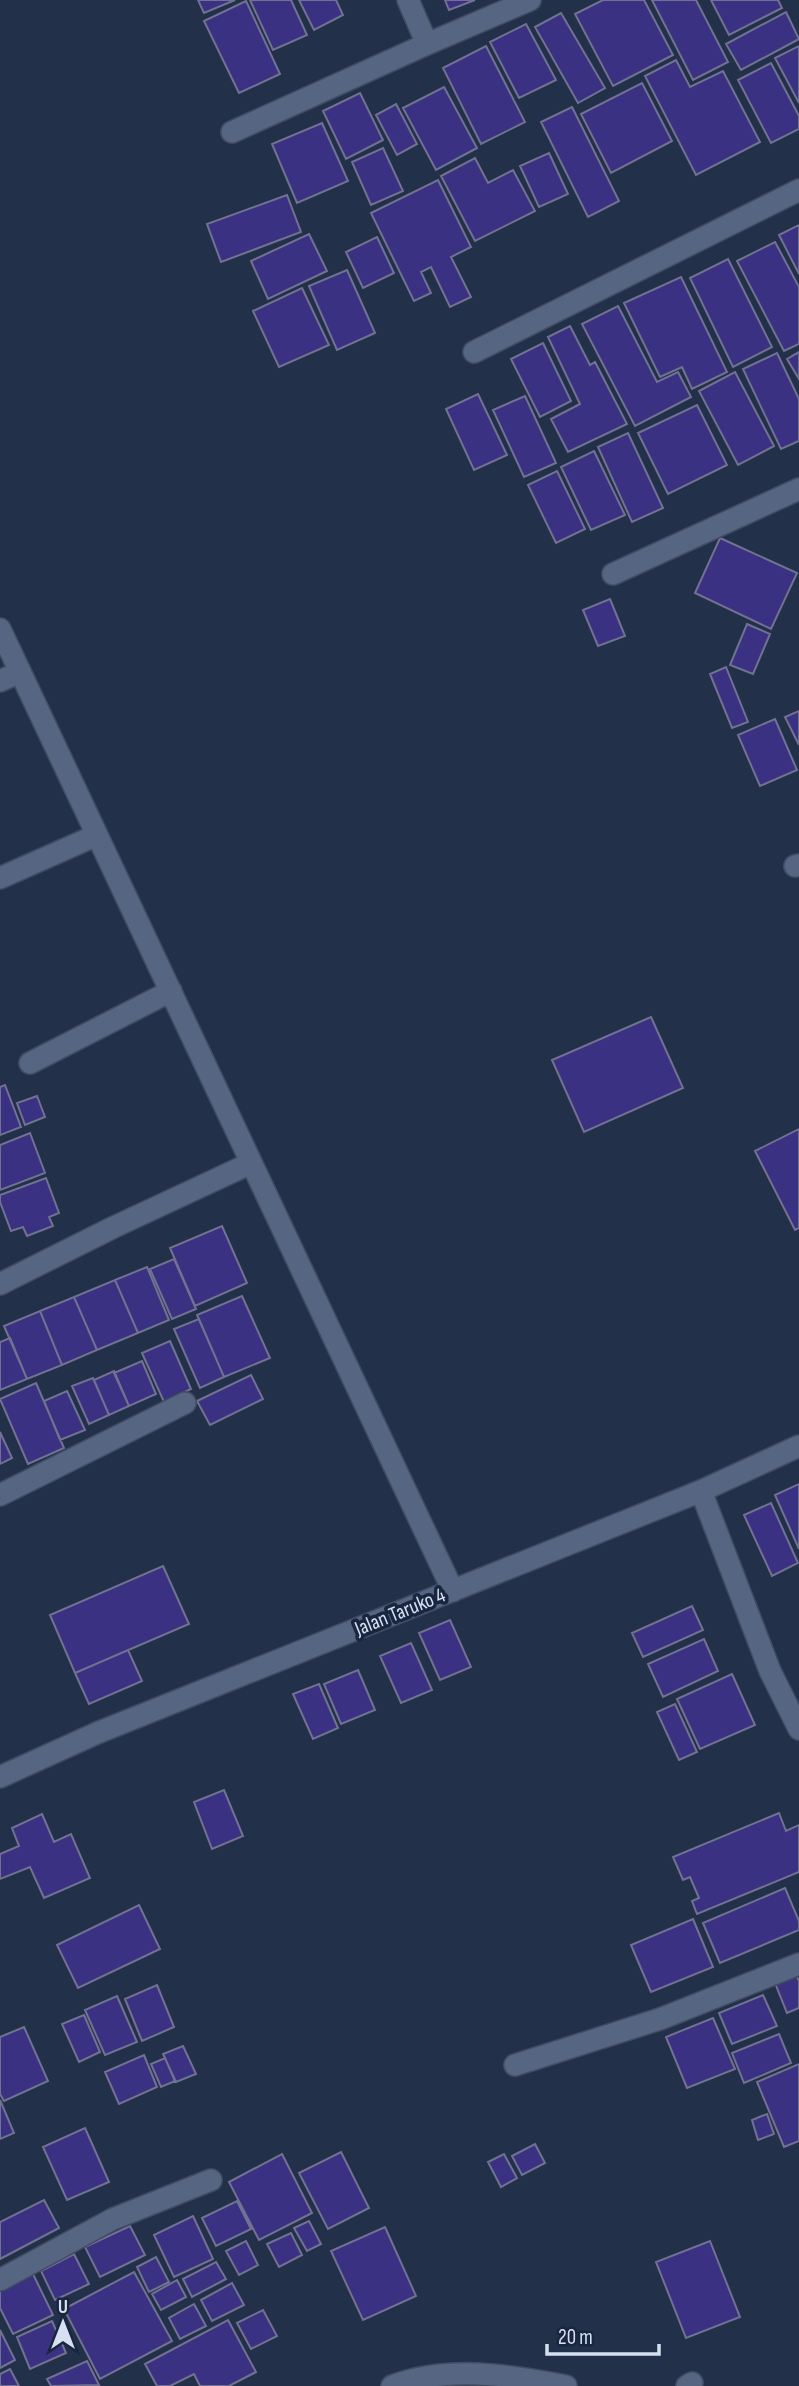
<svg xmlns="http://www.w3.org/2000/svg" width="799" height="2386" font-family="'Sofia Sans Condensed',sans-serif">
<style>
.building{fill:#3b3182;stroke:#717292;stroke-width:2}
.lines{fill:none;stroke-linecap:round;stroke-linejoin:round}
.minor-casing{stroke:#414b61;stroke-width:24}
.minor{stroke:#566582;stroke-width:21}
.labels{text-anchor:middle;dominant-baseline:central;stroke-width:7;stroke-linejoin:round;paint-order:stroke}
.street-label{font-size:21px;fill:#d7e0f1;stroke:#19263f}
</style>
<rect width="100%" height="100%" fill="#23304a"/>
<path class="building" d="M198,0H235L204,13Z
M250,0H291L307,35L273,50Z
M299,0H336L343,15L314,30Z
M445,0H475L449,10Z
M603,0H644L673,55L613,86L575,14Z
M652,0H696L728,62L693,80Z
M711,0H778L782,8L729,35Z
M246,1L280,74L239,93L204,21Z
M786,12L799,39L741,70L726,44Z
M561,13L605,88L578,103L535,27Z
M526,24L556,80L519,98L490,42Z
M486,46L525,122L481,144L443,68Z
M799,46V103L775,58Z
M676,60L690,87L723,71L760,142L696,175L645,76Z
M771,63L799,116V129L771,143L738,80Z
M642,83L672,141L611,173L581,114Z
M444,87L477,148L436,170L403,108Z
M360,93L383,140L346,159L323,111Z
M396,104L417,144L397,155L376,115Z
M572,107L619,201L588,217L541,122Z
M322,123L348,181L297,203L272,144Z
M383,148L403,191L371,205L352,162Z
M549,153L568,194L539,207L520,166Z
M475,158L488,183L513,170L535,211L475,241L441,176Z
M438,180L471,247L451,257L471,297L450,307L431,267L421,272L431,293L414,301L371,213Z
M287,195L301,232L221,262L207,224Z
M799,225V274L779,235Z
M309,234L327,271L268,299L251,261Z
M377,237L394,273L363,288L346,252Z
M775,242L799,287V344L784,351L737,261Z
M728,259L772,347L733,367L690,278Z
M347,270L375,333L337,350L309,286Z
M681,277L727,372L692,389L682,367L660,377L624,303Z
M302,288L329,345L279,367L253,311Z
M618,306L657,382L678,372L691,397L635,426L582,324Z
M570,326L590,365L595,362L627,424L568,452L551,419L580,404L548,337Z
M543,343L571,401L540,417L511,359Z
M799,352V379L787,359Z
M777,353L799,399V441L781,449L743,369Z
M735,372L774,446L738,465L699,391Z
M478,394L507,455L474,470L446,409Z
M525,396L556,463L524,477L493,410Z
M697,405L727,465L668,494L638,433Z
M628,433L663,508L632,522L598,447Z
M594,451L625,515L591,530L561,467Z
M557,471L585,529L556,543L528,485Z
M720,538L797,573L771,629L695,593Z
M610,599L625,636L598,646L583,610Z
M747,624L770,634L753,674L730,665Z
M726,667L748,722L732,728L710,674Z
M799,711V745L785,717Z
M775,719L797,770L760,786L738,735Z
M651,1017L683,1088L584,1132L552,1060Z
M5,1085L21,1127L0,1135V1087Z
M37,1096L45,1117L25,1125L17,1103Z
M799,1129V1228L795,1230L755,1151Z
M30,1133L45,1173L0,1190V1145Z
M46,1178L59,1213L49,1217L53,1226L27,1236L23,1227L11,1231L0,1202V1195Z
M222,1226L247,1283L195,1306L170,1248Z
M174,1259L196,1309L172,1319L150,1269Z
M147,1267L169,1320L138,1333L115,1280Z
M115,1280L138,1333L97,1350L74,1297Z
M242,1296L270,1358L224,1377L197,1315Z
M74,1297L97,1350L62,1365L40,1311Z
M40,1311L62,1365L27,1379L4,1326Z
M199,1319L224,1377L200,1388L174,1329Z
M10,1338L27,1379L0,1390V1342Z
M170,1341L191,1389L164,1402L142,1353Z
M142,1361L156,1394L129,1406L114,1373Z
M114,1371L129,1406L109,1415L94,1380Z
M251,1375L263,1399L210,1425L197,1401Z
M93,1378L109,1415L89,1424L72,1386Z
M36,1383L64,1448L28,1464L0,1399Z
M67,1391L85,1430L60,1440L44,1401Z
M0,1432L12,1458L0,1464Z
M799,1484V1549L775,1495Z
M771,1503L798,1563L772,1576L744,1515Z
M163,1566L189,1624L75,1673L50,1615Z
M692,1606L703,1630L643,1657L632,1633Z
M450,1620L471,1667L440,1680L419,1633Z
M704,1639L718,1671L663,1697L648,1664Z
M411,1643L432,1690L401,1703L380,1656Z
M128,1650L142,1681L89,1704L75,1673Z
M358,1670L375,1710L341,1724L324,1684Z
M732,1674L755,1725L700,1749L677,1699Z
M319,1684L338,1728L313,1739L293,1694Z
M675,1704L697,1752L679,1760L657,1712Z
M224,1790L243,1836L212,1849L194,1802Z
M779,1813L786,1831L799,1825V1872L697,1914L692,1901L699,1898L690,1877L683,1880L673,1857Z
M42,1814L54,1842L71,1834L90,1878L44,1898L30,1867L0,1879V1854L19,1846L12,1828Z
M785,1888L799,1921V1930L720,1963L703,1923Z
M139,1905L160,1949L78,1988L57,1945Z
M693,1919L713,1967L651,1992L631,1945Z
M793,1968L799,1981V2008L787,2013L773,1978Z
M157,1985L174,2027L142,2041L125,1999Z
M763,1995L777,2026L732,2044L719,2013Z
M117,1996L137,2042L105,2055L85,2010Z
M84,2015L100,2052L79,2062L62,2024Z
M713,2018L735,2069L687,2088L666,2037Z
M24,2027L48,2081L4,2101L0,2094V2037Z
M779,2034L791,2063L744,2083L732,2053Z
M183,2046L196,2074L176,2082L163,2054Z
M144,2055L157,2087L119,2104L105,2072Z
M165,2058L175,2081L161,2087L151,2064Z
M799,2064V2141L784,2147L757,2082Z
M0,2100L14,2133L0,2139Z
M767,2114L774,2134L758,2140L752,2120Z
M85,2128L109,2182L67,2200L43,2147Z
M535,2144L545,2163L522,2175L512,2156Z
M341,2152L369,2208L328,2229L299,2173Z
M282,2154L312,2213L259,2240L229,2182Z
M504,2154L517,2178L501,2187L488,2162Z
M44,2200L59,2228L0,2259V2222Z
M237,2201L251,2229L216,2246L202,2218Z
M193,2216L213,2259L174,2277L154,2235Z
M309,2221L321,2244L307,2251L294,2228Z
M130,2226L145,2255L100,2277L85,2247Z
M385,2227L416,2296L363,2320L331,2251Z
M291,2233L302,2255L279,2267L267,2244Z
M246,2241L258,2265L239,2275L226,2251Z
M710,2241L740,2317L686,2338L656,2262Z
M74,2254L89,2284L55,2300L41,2271Z
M156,2257L169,2282L149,2292L137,2267Z
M216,2262L226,2279L192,2297L183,2279Z
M134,2272L172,2341L100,2379L64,2309Z
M33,2274L53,2315L13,2334L0,2308V2290Z
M177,2280L186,2297L161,2310L152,2294Z
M232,2283L244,2305L212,2321L201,2300Z
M194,2304L206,2326L180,2339L169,2318Z
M263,2310L277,2336L251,2349L237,2323Z
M228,2320L256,2372L229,2386H200L194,2374L170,2386H157L145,2364Z
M52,2321L66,2353L30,2369L17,2337Z
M0,2330L15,2360L0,2368Z
M87,2361L99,2385L51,2386L47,2379Z
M10,2369L19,2386H0V2374Z"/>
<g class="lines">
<defs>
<path id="minor" d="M408,0L427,44
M232,132L427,44L530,0
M474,352L799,190
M613,574L799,489
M0,629L453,1591
M0,681L20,672
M795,866L799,865
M0,878L97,835
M30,1063L171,991
M0,1284L114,1227L251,1163
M701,1491L770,1671L799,1729
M0,1495L185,1403
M0,1777L97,1733L701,1491L799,1446
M515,2065L660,2019L799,1964
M0,2280L113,2219L211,2180
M392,2386C448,2365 509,2375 566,2386
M687,2386L692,2383"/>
</defs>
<use href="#minor" class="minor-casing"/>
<use href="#minor" class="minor"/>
</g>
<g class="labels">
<g class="street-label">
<text transform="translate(400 1612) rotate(-22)">Jalan Taruko 4</text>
</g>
</g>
<g transform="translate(63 2323)" stroke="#19263f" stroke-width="5" paint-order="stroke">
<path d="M0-5L12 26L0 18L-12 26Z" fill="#d7e0f1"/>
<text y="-10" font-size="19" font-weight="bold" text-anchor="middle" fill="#d7e0f1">U</text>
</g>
<path d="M547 2344v10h112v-10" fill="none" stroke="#d7e0f1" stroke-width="3.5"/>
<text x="558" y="2344" font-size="21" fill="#d7e0f1" stroke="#19263f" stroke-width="5" paint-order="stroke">20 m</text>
</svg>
